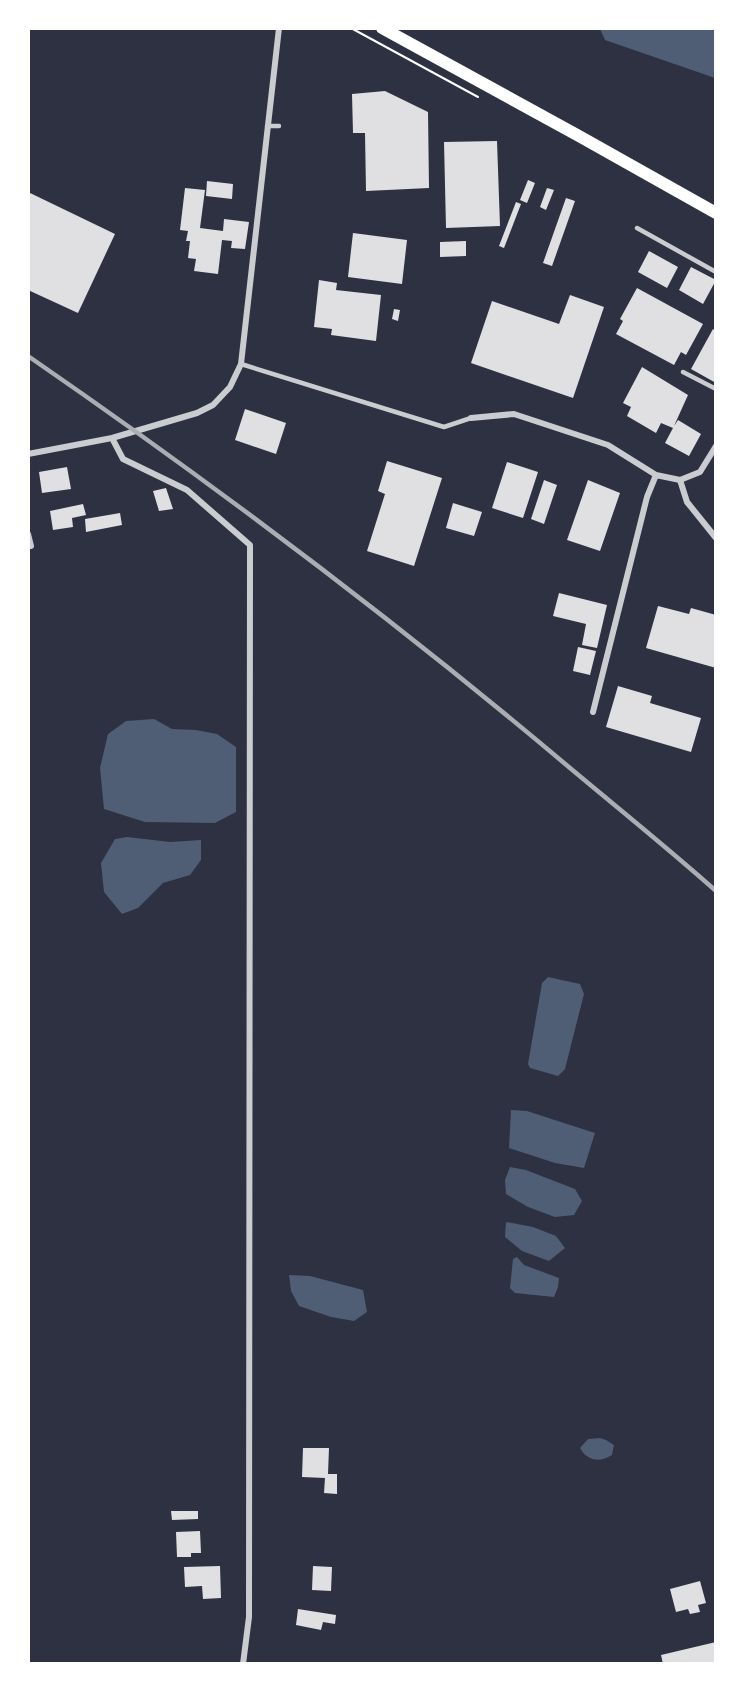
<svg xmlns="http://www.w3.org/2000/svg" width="744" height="1692" font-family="'Asap Condensed',sans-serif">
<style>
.water{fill:#4f5d75}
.building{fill:#e0e0e3}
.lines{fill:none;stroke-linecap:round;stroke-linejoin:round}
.path{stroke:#fff;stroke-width:2}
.service{stroke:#caccd0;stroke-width:4.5}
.minor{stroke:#caccd0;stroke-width:6}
.secondary{stroke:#fff;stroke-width:12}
.rail{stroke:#abadb3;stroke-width:4.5}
</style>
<rect width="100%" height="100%" fill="#2d3142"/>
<path class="water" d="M600,29H715V78L605,40Z
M154,719L172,729L196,730L217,734L236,747V812L215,823L145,822L104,809L100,768L108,734L126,721Z
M127,837L170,842L201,840V860L190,875L163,883L138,908L122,914L104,892L101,863L115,839Z
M548,977L580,984L584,994L565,1069L558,1076L530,1068L528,1064L542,983Z
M511,1110L527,1111L595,1133L584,1168L555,1163L509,1148Z
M510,1167L526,1170L575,1189L582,1201L574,1215L555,1217L528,1207L506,1194L505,1180Z
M506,1222L533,1227L556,1236L565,1248L549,1261L522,1251L505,1237Z
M517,1257L524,1265L559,1278L558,1287L554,1297L515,1293L510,1288L513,1259Z
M289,1275L310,1276L363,1290L367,1312L354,1321L331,1317L299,1306L291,1291Z
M600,1438L606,1440L614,1445L612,1455C600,1463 587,1461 580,1448L588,1439Z"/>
<path class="building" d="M385,91L428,112L429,188L366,191L365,133H353L352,94Z
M497,141L500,226L446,228L444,142Z
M528,180L535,183L527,203L520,200Z
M207,181L233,184L232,199L206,196Z
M185,188L205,190L200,228L223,231L224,219L249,222L245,249L231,248L232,241L222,240L218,274L194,271L196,259L188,258L190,241H186L188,231L180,230Z
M547,188L554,190L546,210L540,207Z
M28,192L115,234L78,313L28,290Z
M566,198L575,201L552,266L543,263Z
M516,202L521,204L504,248L499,246Z
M353,233L407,240L402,284L348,277Z
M466,241V256L440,257V242Z
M649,251L678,267L667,288L638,272Z
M691,267L716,280L703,304L679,290Z
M319,280L337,283L336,290L381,295L376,341L331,335L332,329L314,327Z
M637,288L703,324L686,355L681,352L674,365L616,334L623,321L620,319Z
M570,295L604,307L573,398L471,363L492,301L559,324Z
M394,309L400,310L398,321L392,319Z
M713,329L716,331V383L691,369Z
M642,367L688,395L674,426L678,420L701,434L689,456L665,443L673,428L661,423L656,433L627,416L631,407L623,403Z
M245,409L286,423L276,454L235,440Z
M387,461L442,478L414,566L367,551L385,494L378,491Z
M507,462L538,472L523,518L492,508Z
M67,467L71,489L42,493L39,472Z
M544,480L557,485L544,524L531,519Z
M588,480L620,493L600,551L567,540Z
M166,488L173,509L159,511L153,491Z
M453,503L482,512L474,536L446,528Z
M83,504L86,515L72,518L73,527L53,530L50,511Z
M120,513L122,525L86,532L85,519Z
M559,593L607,605L597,648L582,645L586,624L553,616Z
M658,606L689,614L691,608L716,615V668L646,648Z
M578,647L596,651L590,675L573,671Z
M618,686L652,696L650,703L701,718L691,752L606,727Z
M303,1448H329L328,1474H337V1494L324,1493L325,1478L302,1477Z
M171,1511H198V1519L172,1520Z
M200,1531L201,1553H191V1557H177L176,1532Z
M220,1566L221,1598L203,1599L202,1586L185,1587L184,1567Z
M313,1566L332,1567L331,1591L312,1590Z
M700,1581L706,1603L698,1605L700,1612L690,1614L688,1609L676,1612L670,1589Z
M298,1609L336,1615L335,1624L323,1622L321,1630L296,1625Z
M716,1642V1664H663L661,1655Z"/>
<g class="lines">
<path class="path" d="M351,28L478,97"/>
<path class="service" d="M267,126H279
M637,228L716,272
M241,364L444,427L471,418
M683,372L716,389"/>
<path class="minor" d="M471,418L514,414L608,445L656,475L680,480L687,502L716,538
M112,438L123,459L187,490L250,545L249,1617L243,1664
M28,454L112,438L197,413L213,405L230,387L241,364L279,28
M680,480L700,472L716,446
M28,534L31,546
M593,712L647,497L656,475"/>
<path class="secondary" d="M382,28L579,136L716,213"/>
<path class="rail" d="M28,356C215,485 397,622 570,768C619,809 669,849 716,891"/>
</g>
<rect width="744" height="1692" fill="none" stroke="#ffffff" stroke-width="60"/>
</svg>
